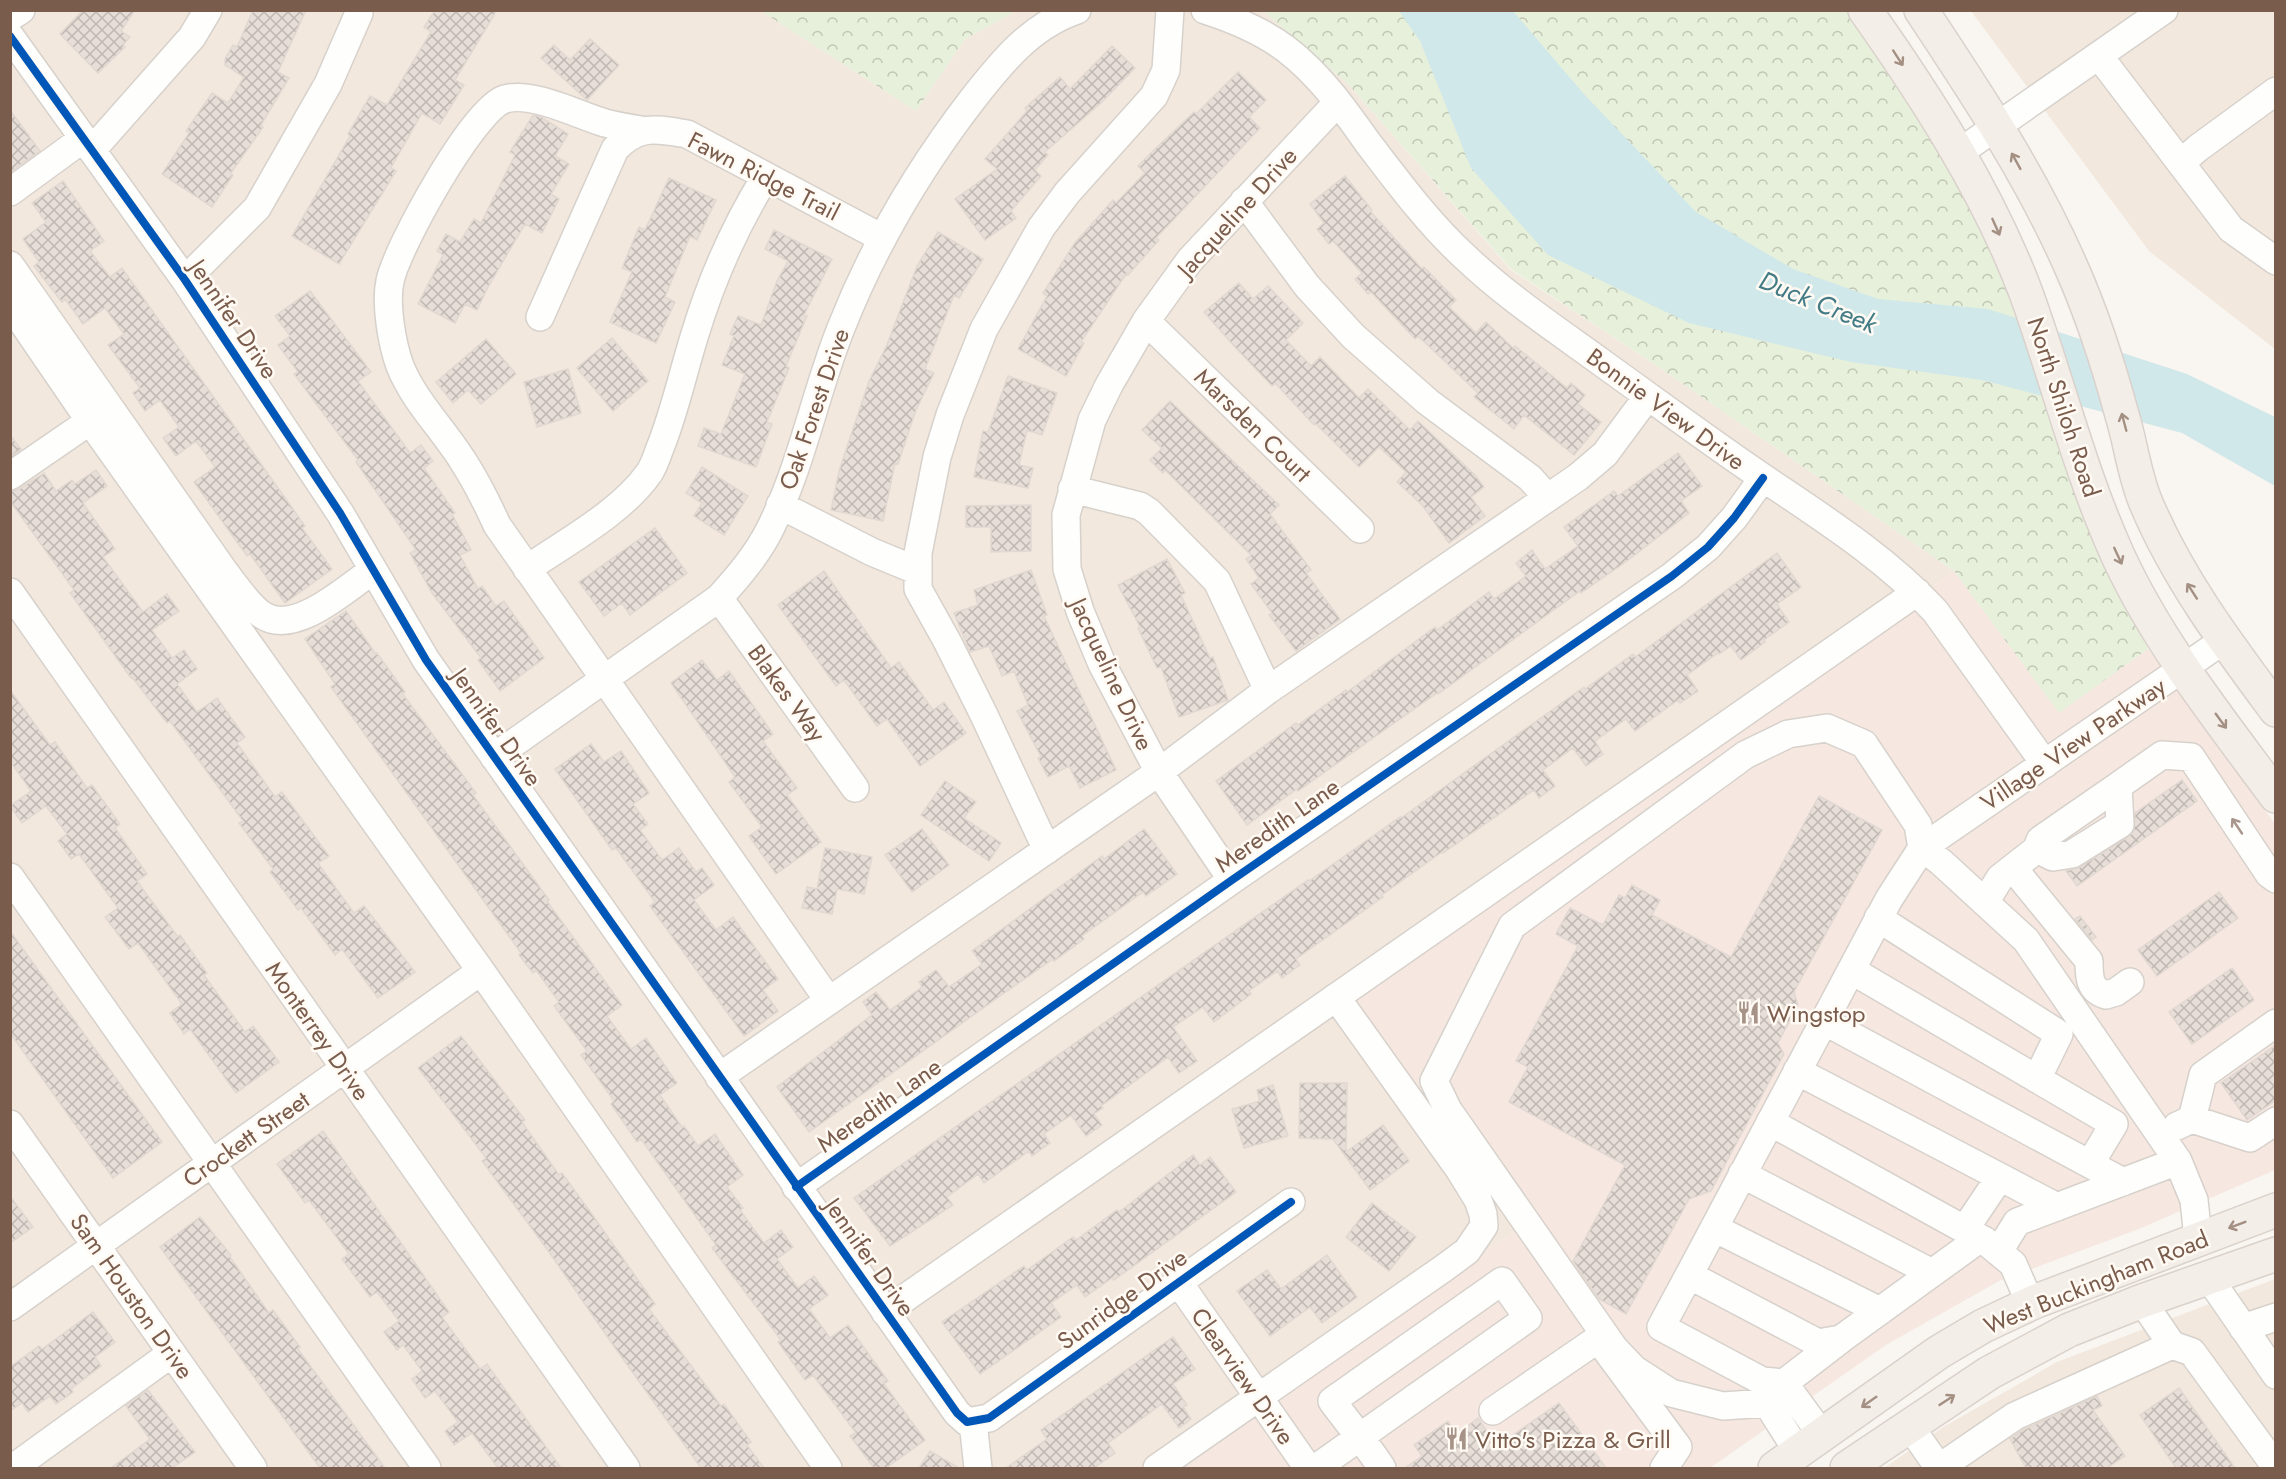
<svg xmlns="http://www.w3.org/2000/svg" width="2286" height="1479" font-family="Jost,sans-serif">
<style>
.residential{fill:#f2e8de}
.commercial{fill:#f6e8e1}
.forest{fill:url(#forest-crowns)}
.water{fill:#d0e8ea}
.building{fill:url(#building-cross-hatch);stroke:#e2d8d2;stroke-width:1.5}
.lines{fill:none;stroke-linecap:round;stroke-linejoin:round}
.minor-casing{stroke:#d7d1cb;stroke-width:30}
.major-casing{stroke:#dad1cc;stroke-width:36}
.minor{stroke:#fefefd;stroke-width:27}
.major{stroke:#f3eee8;stroke-width:33}
.cycleway-casing{stroke:#fffaf3;stroke-width:11}
.cycleway{stroke:#0057b8;stroke-width:8}
.oneway{stroke:#a48f83}
.oneway2{stroke:#a8958b}
.labels{text-anchor:middle;dominant-baseline:central;stroke-width:5;stroke-linejoin:round;paint-order:stroke}
.street-label{font-size:24px;fill:#7a5c4d;stroke:#fffaf3}
.poi-label{font-size:24px;fill:#7a5c4d;stroke:#fffaf3;text-anchor:start}
.water-label{font-size:26px;font-style:italic;fill:#437c86;stroke:#fffaf3}
</style>
<defs>
<pattern id="forest-crowns" width="20" height="18" patternUnits="userSpaceOnUse" patternTransform="scale(1.5)"><rect width="20" height="18" fill="#e7f0db"/><path d="M2 6a3 3 0 1 1 6 0M12 15a3 3 0 1 1 6 0" fill="none" stroke="#c0c6b4"/></pattern>
<pattern id="building-cross-hatch" width="8" height="8" patternUnits="userSpaceOnUse" patternTransform="scale(1.5)"><rect width="8" height="8" fill="#e6ded7"/><path d="M0 0l8 8M0 8l8-8" fill="none" stroke="#bfb7b1"/></pattern>
</defs>
<rect width="100%" height="100%" fill="#f9f5f0"/>
<path class="residential" d="M10,11H761L916,111L965,39L1016,11H1263L1348,84L1511,270L1654,364L1954,571L1355,1000L1518,1229L1173,1468H11Z
M1971,11H2275V349L2149,251Z
M2275,1279V1468H1884L1945,1426L2057,1362Z"/>
<path class="commercial" d="M1954,571L2059,712L2148,649L2275,824V1170L2139,1229L1999,1281L1886,1345L1710,1468H1173L1518,1229L1355,1000Z"/>
<path class="forest" d="M761,11V10L1016,11L965,39L916,111Z
M1263,11H1847L1950,160L2008,273L2061,453L2148,649L2059,713L1954,571L1654,364L1511,269L1348,84Z"/>
<path class="water" d="M1399,11H1513L1583,93L1696,212L1793,269L1878,299L1988,309L2187,374L2275,417V486L2182,433L1982,380L1851,362L1689,323L1548,255L1471,168L1420,41Z"/>
<path class="building" d="M83,10H135L121,31L130,37L123,45L125,47L98,73L60,34Z
M253,10H306L278,72L289,78L261,125L263,127L231,173L233,175L212,207L162,174L189,133L186,131L212,93L228,103L244,77L225,65V59L233,45L237,47Z
M435,10H497L455,80L464,85L440,124L422,113L391,168L396,171L339,264L292,236L350,136L348,134L370,96L387,105L431,32L424,27Z
M590,39L619,65L587,100L541,58L554,45L570,60Z
M1112,46L1135,68L1102,102L1045,152L1048,155L1035,170L1041,176L1011,211L1016,218L985,240L955,199L997,169L985,159L1027,111L1025,108L1060,77L1070,89Z
M1238,72L1266,100L1249,117L1260,128L1156,238L1159,240L1128,275L1126,274L1081,342L1084,343L1066,376L1018,349L1047,296L1043,293L1074,244L1113,200L1116,203L1145,173L1138,166L1153,151L1194,112L1196,114Z
M10,110L40,151L10,172Z
M533,115L541,117L568,134L555,156L569,164L551,194L559,199L542,233L525,224L488,287L477,310L465,304L455,323L418,304L443,255L437,251L446,234L460,242L474,219L481,223L515,155L510,152Z
M1345,176L1372,210L1371,212L1422,269L1424,267L1456,300L1449,307L1476,333L1486,322L1513,348L1515,346L1567,388L1571,383L1585,395L1578,404L1601,422L1574,455L1524,415L1514,429L1474,397L1478,393L1418,336L1415,339L1371,292L1368,294L1355,279L1362,273L1333,241L1329,244L1317,229L1324,223L1310,204Z
M669,178L716,200L697,240L690,236L665,297L675,302L656,343L610,322L632,272L622,268L639,227L645,230Z
M63,181L104,241L90,251L110,277L122,268L305,526L302,528L332,569L285,603L250,554L247,556L194,482L215,467L196,441L176,456L163,438L179,427L160,400L145,411L133,393L140,388L108,345L124,334L105,308L83,324L65,299L62,302L34,266L39,262L23,239L46,222L32,203Z
M774,230L832,259L804,315L807,316L786,366L789,368L767,422L772,424L756,467L698,446L704,428L721,434L745,374L722,365L734,336L730,334L738,316L761,325L777,281L788,261L765,249Z
M938,232L983,259L959,298L954,295L925,369L934,373L916,410L898,464L895,463L883,521L831,510L839,471L869,381L886,347L917,266Z
M1239,283L1253,299L1268,286L1303,323L1286,340L1311,366L1320,357L1359,398L1368,389L1410,430L1418,421L1475,475L1484,487L1471,497L1485,516L1449,543L1422,505L1397,482L1406,472L1379,447L1359,467L1315,423L1314,425L1275,383L1272,386L1234,346L1204,312Z
M310,291L371,372L358,381L410,453L421,445L433,461L424,468L455,513L452,514L471,550L460,555L478,589L482,586L496,606L504,601L544,658L500,691L478,660L481,658L432,593L410,553L416,550L356,462L358,460L294,374L298,372L278,345L290,336L275,316Z
M612,338L648,381L613,411L577,368Z
M486,339L516,374L481,404L468,390L453,403L436,382Z
M568,369L581,413L537,427L524,382Z
M1008,376L1057,393L1042,435L1027,430L1019,465L1033,468L1028,488L974,477L983,431L988,432Z
M1170,401L1279,505L1270,514L1311,570L1306,573L1340,619L1296,651L1269,615L1272,613L1251,584L1259,578L1246,559L1251,555L1165,470L1163,473L1150,460L1162,448L1142,430Z
M10,435L21,449L10,457Z
M1678,453L1702,486L1681,501L1689,513L1627,561L1581,593L1580,591L1438,694L1437,693L1298,791L1297,789L1247,825L1216,781L1296,723L1298,725L1346,690L1347,692L1435,627L1437,630L1489,592L1494,599L1526,576L1516,563L1532,550L1545,569L1578,546L1564,527L1614,491L1618,496Z
M702,467L748,496L724,535L694,516L702,503L686,493Z
M96,470L107,486L83,503L115,549L103,557L143,612L167,594L179,611L152,630L172,658L184,650L197,669L177,684L197,712L217,698L245,737L237,743L275,797L282,792L329,856L318,863L333,884L354,913L364,906L415,972L378,998L342,949L335,955L301,908L298,910L270,872L273,869L239,823L243,821L170,721L167,723L132,677L131,678L70,593L74,590L10,501V492L19,489L44,473L56,491L72,480L75,484Z
M1031,505V551L991,552V527H966V506Z
M655,528L687,573L630,615L622,603L604,616L579,582Z
M1777,553L1801,587L1777,604L1789,622L1764,640L1765,642L1741,660L1731,646L1719,654L1718,653L1687,675L1698,691L1680,703L1678,700L1635,731L1626,719L1595,741L1603,754L1586,766L1573,748L1543,770L1555,786L1539,798L1534,790L1443,853L1442,852L1382,895L1383,897L1296,959L1300,965L1282,978L1277,971L1249,991L1251,994L1214,1022L1203,1007L1173,1027L1197,1061L1179,1073L1168,1057L1101,1106L1103,1108L1094,1114L1102,1125L1086,1136L1071,1115L1044,1134L1050,1143L1032,1156L1029,1151L984,1183L978,1174L947,1197L953,1205L890,1246L854,1198L1308,880L1309,881L1400,817L1401,818L1584,687L1585,689L1633,654L1635,657Z
M1167,559L1185,593L1181,595L1210,658L1213,657L1228,700L1179,717L1161,667L1157,668L1138,628L1140,627L1118,585Z
M1031,570L1047,615L1044,616L1116,770L1080,788L1069,766L1048,777L1038,758L1041,757L1017,711L1028,705L1014,671L1002,676L989,646L970,652L954,613L978,605L974,590Z
M824,571L891,668L899,662L933,710L944,702L966,733L920,766L887,719L877,726L844,680L836,686L778,605Z
M346,611L376,654L377,653L405,692L402,693L476,793L473,795L549,900L547,901L622,1005L607,1016L631,1049L646,1038L677,1083L660,1095L682,1127L684,1126L698,1146L715,1134L743,1175L727,1187L743,1208L740,1210L764,1243L781,1230L793,1247L777,1259L798,1288L814,1276L828,1295L809,1309L830,1338L848,1325L888,1381L884,1384L925,1440L886,1468H874L850,1436L856,1433L813,1375L805,1380L778,1342L781,1340L712,1248L716,1245L641,1139L637,1142L611,1104L614,1101L581,1055L587,1051L554,1006L559,1002L536,970L533,973L519,955L521,953L331,687L335,684L305,639Z
M702,660L717,680L729,671L773,734L763,741L797,788L787,795L821,842L776,874L749,836L762,827L729,782L735,777L671,683Z
M10,690L50,745L55,742L87,788L92,785L120,824L115,828L147,874L137,881L178,937L180,935L207,973L204,975L245,1032L253,1026L279,1062L236,1093L190,1029L184,1034L170,1013L182,1004L138,943L129,949L105,917L118,908L79,854L71,859L58,841L67,834L46,806L22,823L10,806L31,791L10,761Z
M591,744L604,762L621,751L649,793L633,804L648,824L640,830L662,860L679,848L696,872L702,868L714,885L694,900L716,930L733,917L778,979L763,990L778,1011L744,1036L650,906L655,902L616,848L612,850L555,769Z
M2182,780L2197,801L2077,886L2066,871L2080,867L2128,837L2134,831L2135,813Z
M945,781L976,802L964,818L1001,843L989,861L921,815Z
M1819,796L1882,830L1794,992L1798,1005L1778,1043L1784,1054L1711,1191L1689,1199L1626,1314L1599,1299L1573,1261L1625,1165L1509,1102L1528,1067L1516,1061L1578,946L1556,934L1570,908L1603,925L1619,895L1625,898L1632,885L1660,900L1652,915L1731,957Z
M922,829L949,865L912,892L885,855Z
M1144,829L1177,874L1146,896L1143,892L1082,936L1084,939L1054,961L1053,959L1003,994L809,1132L777,1087L872,1015L863,1002L876,992L890,1010L922,987L919,982L936,970L949,987L982,964L972,951L1102,856L1104,859Z
M825,848L872,857L864,894L837,889L832,914L802,908L807,887L817,889Z
M2219,892L2238,918L2157,976L2138,950Z
M2080,916L2096,937L2092,940L2075,919Z
M10,931L162,1142L113,1178L10,1033Z
M2232,968L2254,1000L2192,1044L2169,1012Z
M461,1036L525,1120L522,1122L559,1175L562,1173L589,1210L655,1304L649,1309L721,1406L724,1404L751,1442L747,1445L764,1468H701L613,1345L549,1252L482,1161L486,1158L418,1068Z
M2276,1045V1100L2247,1120L2221,1083Z
M1300,1083H1347L1346,1152L1383,1125L1409,1161L1370,1190L1333,1139L1299,1138Z
M1273,1085L1288,1136L1244,1148L1232,1109L1260,1101L1257,1090Z
M323,1131L449,1312L442,1317L480,1369L487,1364L561,1468H498L472,1433L454,1445L445,1431L458,1422L435,1391L425,1398L412,1379L422,1371L403,1345L397,1350L384,1332L399,1321L377,1292L370,1297L342,1259L349,1254L309,1200L305,1203L277,1164Z
M1193,1155L1200,1165L1210,1157L1236,1192L1114,1280L1112,1278L1085,1297L1077,1285L1051,1303L1061,1317L980,1374L942,1322L1024,1266L1027,1270L1073,1237L1076,1240L1117,1210L1119,1212Z
M10,1196L33,1227L10,1243Z
M1372,1203L1416,1237L1389,1271L1346,1237Z
M200,1217L231,1255L230,1257L269,1313L273,1310L300,1347L298,1349L385,1468H320L294,1432L160,1247Z
M1327,1255L1357,1297L1322,1323L1310,1307L1270,1336L1237,1291L1267,1270L1281,1289Z
M93,1312L115,1342L95,1357L101,1366L71,1389L73,1392L56,1404L50,1396L28,1412L22,1403L10,1411V1367L39,1346L42,1349Z
M1173,1337L1195,1369L1173,1384L1187,1405L1183,1407L1191,1419L1179,1428L1162,1404L1108,1443L1115,1453L1094,1468H1006L1047,1439L1041,1430Z
M2179,1388L2235,1468H2176L2140,1415Z
M148,1390L195,1452L172,1468H111L150,1439L126,1406Z
M2097,1396L2102,1406L2093,1410L2125,1456L2107,1468H2026L2010,1439L2023,1430Z
M1559,1403L1606,1468H1405L1422,1456L1414,1445L1448,1421L1456,1434L1478,1418L1497,1446Z
M930,1451L959,1468H919Z"/>
<g class="lines">
<defs>
<path id="minor" d="M1205,10C1233,19 1262,31 1286,49C1320,75 1344,109 1368,143C1398,182 1428,223 1464,256C1507,297 1557,330 1605,365C1658,403 1710,442 1765,479C1824,519 1886,558 1935,611L2045,764
M10,17L21,10
M10,36L185,280L340,513L426,660L957,1413L967,1422L989,1418L1291,1202
M2099,56L2231,229L2276,261
M641,130C629,128 617,126 605,123C578,115 532,91 505,99C474,108 397,247 390,281C385,304 392,344 400,366C414,401 443,429 463,461C476,481 487,503 497,525L829,1001
M92,150L192,37L208,10
M1957,154L2164,10
M2181,163L2198,148L2276,91
M10,192L84,138
M1244,201L1307,286L1353,336L1428,402L1530,478L1547,497
M10,265L224,571C234,584 250,608 264,616C296,635 347,588 373,570
M185,280L257,208L328,84L359,13
M10,304L90,421L481,971L828,1468
M540,317L615,149C639,124 656,129 687,134L882,238
M1146,321L1360,529
M10,476L90,421
M1072,489L1140,506L1149,512L1217,581L1268,690
M780,505L872,552L918,571
M527,569C566,542 622,512 649,473C654,466 657,456 660,448C675,411 683,372 695,334C712,278 735,226 766,176
M10,592L626,1468
M719,598L855,788
M494,757L719,598C738,577 757,555 770,529C802,465 815,393 841,328C873,247 919,169 972,100C1001,63 1030,26 1077,10
M2037,849L2053,857L2072,854L2120,824L2118,786L2162,755L2191,757L2269,874L2276,879
M1047,850L984,715L947,641L918,589V553L937,457L950,415L984,329L1041,228L1067,193L1154,96L1166,70L1170,10
M2013,868L2089,961C2089,976 2089,990 2106,995L2116,992L2130,982
M10,877L427,1468
M1232,880L1159,772L1102,664L1080,611L1067,569L1066,515L1092,420L1109,385L1146,321L1190,260L1338,102
M1985,902L2000,878L2037,849L2040,840L2118,786
M1878,918L2059,1034L2037,1079
M1851,970L2114,1124L2090,1164
M1824,1021L2123,1182
M1797,1071L2000,1177L1965,1229
M719,1077L1159,772L1268,690L1578,477L1605,454L1648,396
M2192,1119L2203,1075L2276,1023
M1770,1122L1980,1238
M10,1124L253,1468
M2177,1126L2192,1119L2250,1138L2276,1121
M1742,1174L1932,1273
M2000,1177L2057,1207
M796,1187L1232,880L1672,576L1708,547L1734,518L1763,478
M1714,1228L1880,1311
M1999,1251L2017,1222L2178,1161
M1689,1275L1661,1327L1762,1381L1784,1383L1840,1340
M2209,1278L2276,1375
M1179,1283L1308,1468
M2142,1301L2172,1345
M2030,1303L2013,1264L1984,1240L1975,1242L1841,1339L1818,1343L1689,1275L1889,899L1922,848L1941,862L2026,940L2178,1161L2194,1200L2198,1238
M10,1307L481,971
M885,1312L1917,592
M2243,1328L2276,1317
M1784,1383L1822,1435
M1493,1411L1598,1339L1678,1447L1664,1468
M973,1422L978,1468
M1909,1425L1939,1468
M1798,1452L1767,1403L1723,1406L1671,1393L1634,1369L1614,1348L1448,1110L1434,1081L1512,926L1745,755L1788,734L1827,728L1864,744L1918,825L1922,848L2224,640
M13,1468L172,1353
M1157,1468L1444,1268L1467,1251L1484,1226L1483,1214L1478,1200L1459,1169L1336,997
M1316,1468L1528,1318L1502,1281L1332,1401C1349,1424 1367,1445 1382,1468
M1939,1468L2015,1416L2172,1345L2192,1352L2276,1467"/>
<path id="major" d="M1865,10C1927,98 1988,192 2026,293C2058,381 2080,473 2119,558C2159,644 2220,720 2276,796
M1921,10C1976,93 2032,177 2072,269C2092,314 2109,367 2122,415C2131,444 2134,475 2146,503C2178,579 2227,644 2276,710
M1775,1468L1939,1352L1983,1326L2034,1302L2276,1210
M1847,1468L1989,1373L2069,1330L2142,1301L2276,1254"/>
</defs>
<use href="#minor" class="minor-casing"/>
<use href="#major" class="major-casing"/>
<use href="#minor" class="minor"/>
<use href="#major" class="major"/>
<defs>
<path id="cycleway" d="M10,36L185,280L340,513L426,660L957,1413L967,1422L989,1418L1291,1202
M796,1187L1232,880L1672,576L1708,547L1734,518L1763,478"/>
</defs>
<use href="#cycleway" class="cycleway-casing"/>
<use href="#cycleway" class="cycleway"/>
</g>
<defs><path id="oneway-shaft" d="M-6 0H5M1.5-3L5.5 0L1.5 3" fill="none" stroke-width="1.6" stroke-linecap="round" stroke-linejoin="round" transform="scale(1.5)"/></defs>
<g class="oneway">
<use href="#oneway-shaft" transform="translate(1898 58) rotate(57)"/>
<use href="#oneway-shaft" transform="translate(2016 161) rotate(-119)"/>
<use href="#oneway-shaft" transform="translate(1996 227) rotate(66)"/>
<use href="#oneway-shaft" transform="translate(2124 422) rotate(-105)"/>
<use href="#oneway-shaft" transform="translate(2118 556) rotate(65)"/>
<use href="#oneway-shaft" transform="translate(2192 591) rotate(-123)"/>
<use href="#oneway-shaft" transform="translate(2221 721) rotate(54)"/>
<use href="#oneway-shaft" transform="translate(2237 1225) rotate(159)"/>
<use href="#oneway-shaft" transform="translate(1947 1400) rotate(-33)"/>
<use href="#oneway-shaft" transform="translate(1869 1402) rotate(145)"/>
</g>
<use class="oneway2" href="#oneway-shaft" transform="translate(2237 826) rotate(-124)"/>
<defs>
<symbol id="restaurant-bare" viewBox="-9 -9 18 18"><path d="M-5-6h1v4h1v-4h1v4h1v-4h1v5L-1.5 .5V6h-2V.5L-5-1ZM5-6V6H3V1.5H1.5Q1.5-4 5-6Z" fill="#a69286" stroke="#fffaf3" stroke-width="2.5" paint-order="stroke"/></symbol>
</defs>
<g fill-rule="evenodd">
<use href="#restaurant-bare" x="1732" y="996" width="33" height="33"/>
<use href="#restaurant-bare" x="1440" y="1422" width="33" height="33"/>
</g>
<g class="labels">
<g class="street-label">
<text transform="translate(764 176) rotate(27)">Fawn Ridge Trail</text>
<text transform="translate(1237 212) rotate(-48)">Jacqueline Drive</text>
<text transform="translate(234 319) rotate(56)">Jennifer Drive</text>
<text transform="translate(2064 407) rotate(72)">North Shiloh Road</text>
<text transform="translate(814 409) rotate(-71)">Oak Forest Drive</text>
<text transform="translate(1666 409) rotate(36)">Bonnie View Drive</text>
<text transform="translate(1253 425) rotate(44)">Marsden Court</text>
<text transform="translate(1112 674) rotate(65)">Jacqueline Drive</text>
<text transform="translate(787 693) rotate(54)">Blakes Way</text>
<text transform="translate(497 727) rotate(55)">Jennifer Drive</text>
<text transform="translate(2073 744) rotate(-34)">Village View Parkway</text>
<text transform="translate(1277 825) rotate(-35)">Meredith Lane</text>
<text transform="translate(318 1031) rotate(55)">Monterrey Drive</text>
<text transform="translate(879 1105) rotate(-35)">Meredith Lane</text>
<text transform="translate(246 1139) rotate(-35)">Crockett Street</text>
<text transform="translate(870 1257) rotate(55)">Jennifer Drive</text>
<text transform="translate(2096 1282) rotate(-22)">West Buckingham Road</text>
<text transform="translate(132 1296) rotate(55)">Sam Houston Drive</text>
<text transform="translate(1122 1299) rotate(-36)">Sunridge Drive</text>
<text transform="translate(1243 1376) rotate(55)">Clearview Drive</text>
</g>
<g class="poi-label">
<text x="1767" y="1013">Wingstop</text>
<text x="1475" y="1439">Vitto's Pizza &amp; Grill</text>
</g>
<g class="water-label">
<text transform="translate(1818 302) rotate(22)">Duck Creek</text>
</g>
</g>
<rect width="2286" height="1479" fill="none" stroke="#7a5c4d" stroke-width="24"/>
</svg>
